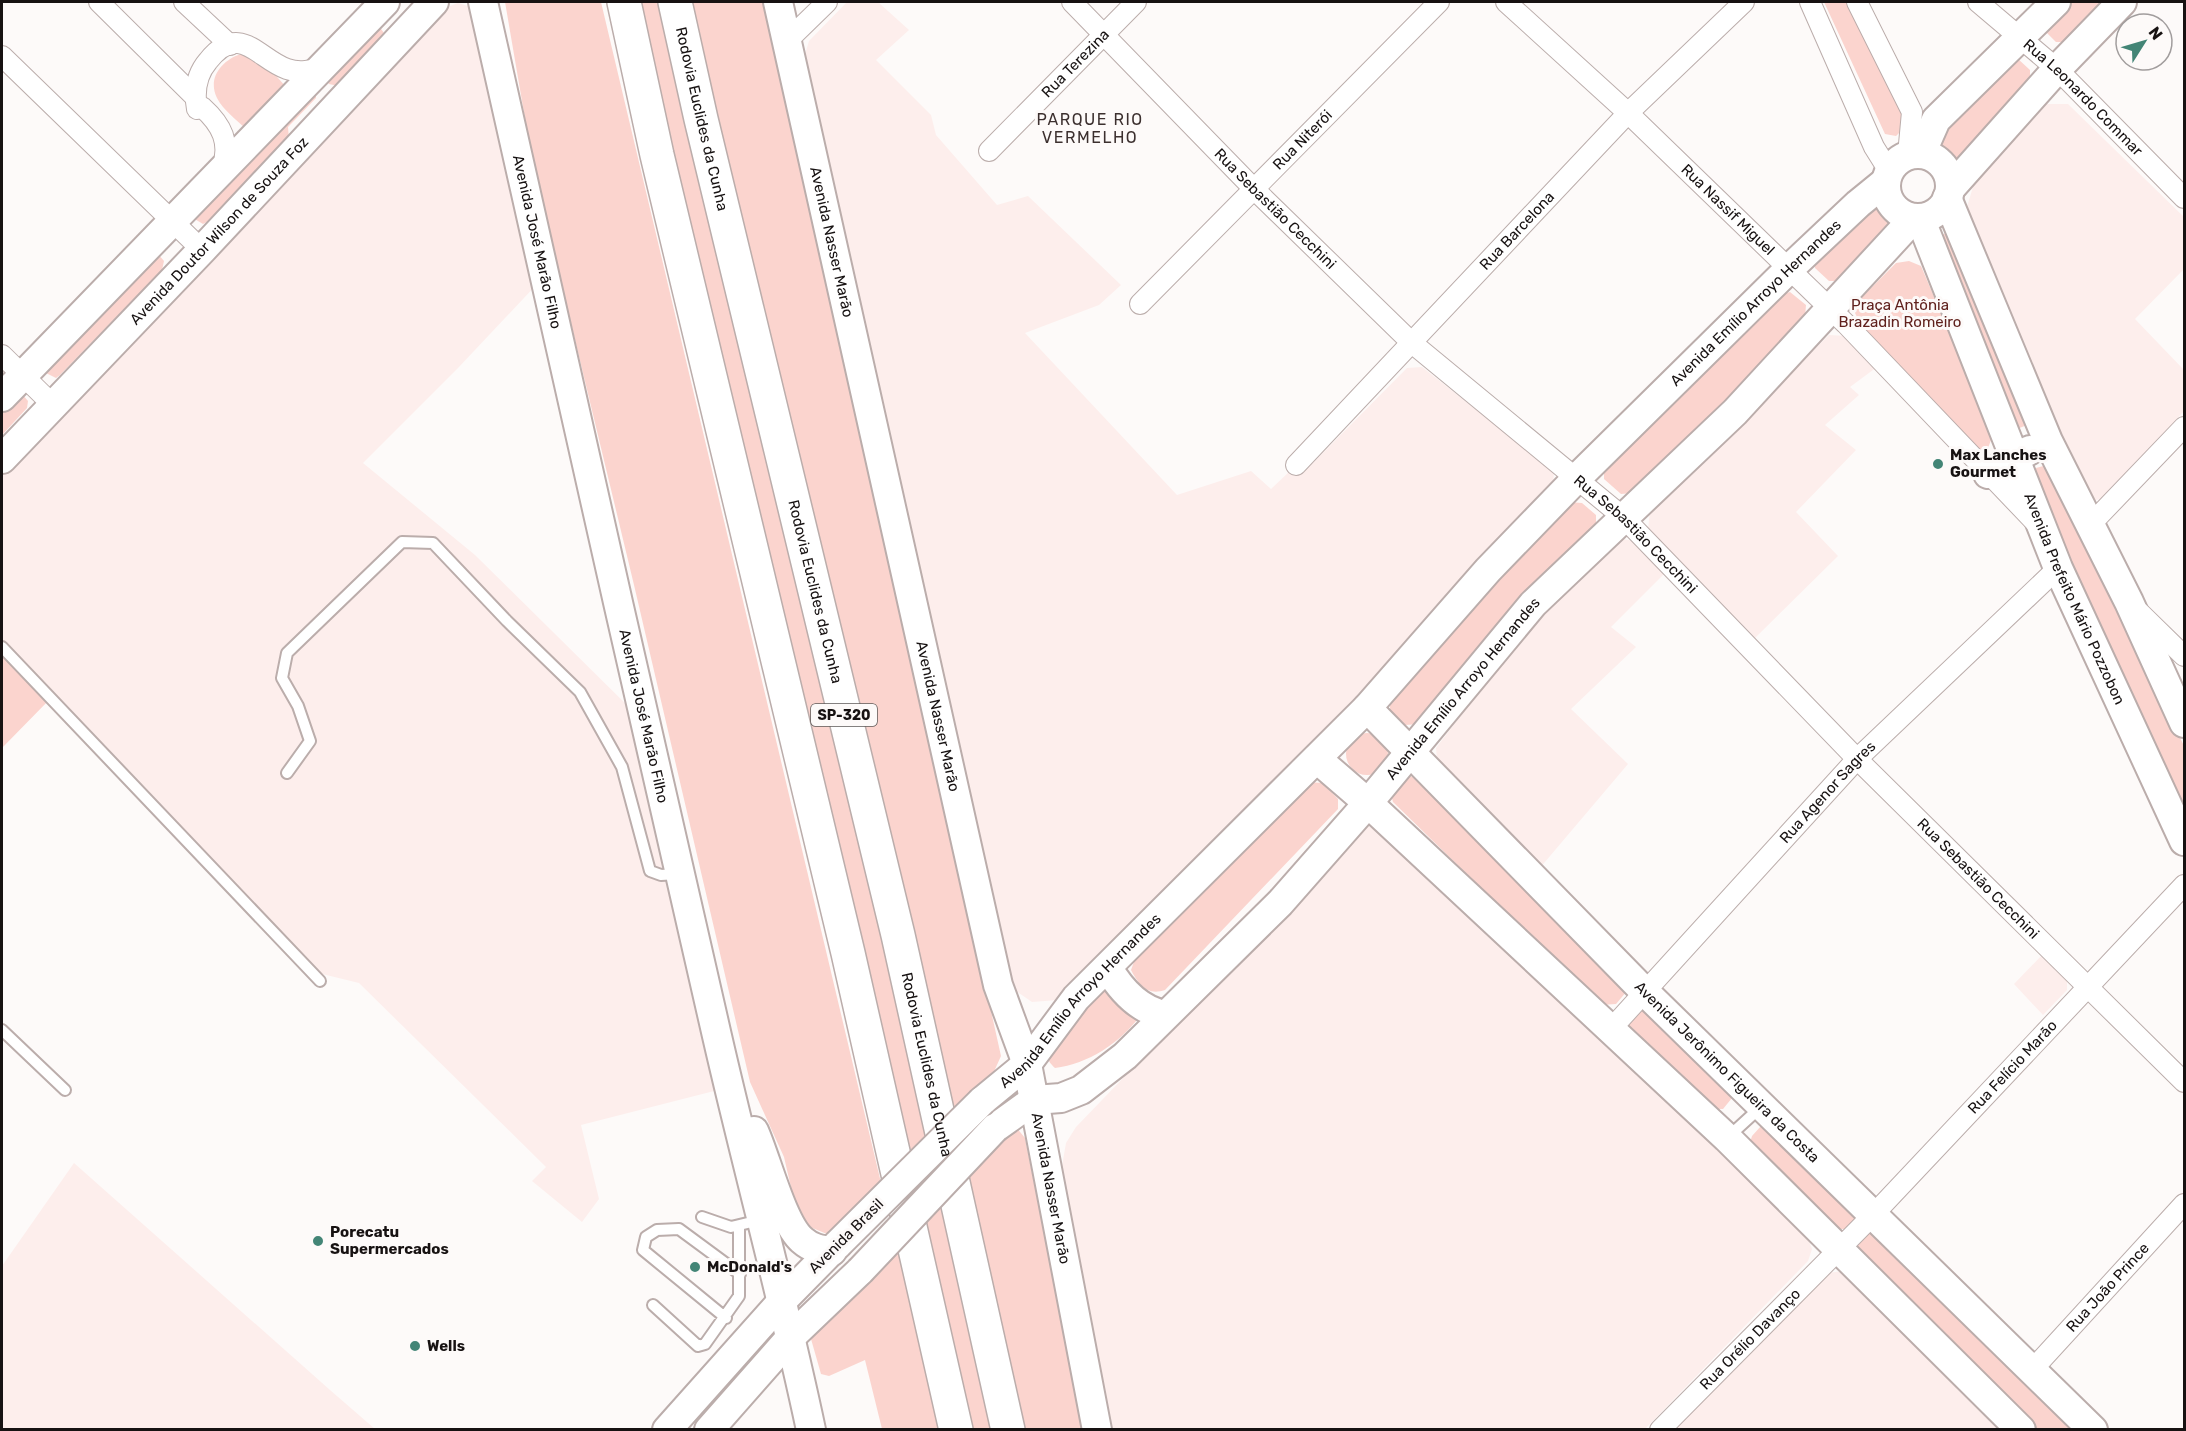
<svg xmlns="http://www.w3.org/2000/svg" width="2186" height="1431" font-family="Rubik,sans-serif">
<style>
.built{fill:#fdeeec}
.green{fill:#fbd4ce}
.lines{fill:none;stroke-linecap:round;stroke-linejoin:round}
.lane-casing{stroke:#bbadab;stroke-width:14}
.street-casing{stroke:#bbadab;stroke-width:22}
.secondary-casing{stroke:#bbadab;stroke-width:32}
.highway-casing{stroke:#bbadab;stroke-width:36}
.lane{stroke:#fff;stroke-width:10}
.street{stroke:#fff;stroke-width:20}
.secondary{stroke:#fff;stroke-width:28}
.highway{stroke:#fff;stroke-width:33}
.secondary-bridge-casing{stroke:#bbadab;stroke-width:32;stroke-linecap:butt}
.secondary-bridge{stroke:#fff;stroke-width:28}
.poi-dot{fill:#438576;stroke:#fdfaf9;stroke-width:2}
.labels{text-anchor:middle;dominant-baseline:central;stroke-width:6;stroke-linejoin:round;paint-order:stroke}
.shield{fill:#fdfaf9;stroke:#5c5857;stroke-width:1.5}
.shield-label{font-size:14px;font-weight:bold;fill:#171212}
.street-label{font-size:15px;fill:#171212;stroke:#fdfaf9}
.park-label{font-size:15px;fill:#60211d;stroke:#fdfaf9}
.poi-label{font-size:15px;font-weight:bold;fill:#171212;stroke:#fdfaf9;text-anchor:start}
.neighbourhood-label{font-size:16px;letter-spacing:1.5px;fill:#3c302f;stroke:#fdfaf9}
</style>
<rect width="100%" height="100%" fill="#fdfaf9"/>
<path class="built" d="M847,2H878L909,30L876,60L931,115L936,135L997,205L1028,196L1121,285L1099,305L1025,333L1177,495L1251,471L1271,489L1290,471L1303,473L1407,368L1422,367L1554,471L1553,486L1481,557L1309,751L1058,1000L1032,1002L1013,989L802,64L809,41Z
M458,3L471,7L539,282L458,368L363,463L475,555L636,714L722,1089L581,1125L599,1199L582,1222L532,1181L546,1167L359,983L310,971L2,647V476L55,423L445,8Z
M2044,104H2068L2184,217V269L2135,319L2184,370V411L2106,497L2093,501L2083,493L1967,207L1975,180Z
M1829,335L1847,336L1877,367L1850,387L1859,395L1825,425L1856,450L1796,512L1838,556L1755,638L1648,530L1650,510Z
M1618,538L1638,542L1666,572L1611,627L1636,647L1571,709L1628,764L1539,869L1438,769L1436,748L1542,609Z
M1374,824L1390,832L1806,1233L1812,1249L1808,1261L1645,1429H1112L1062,1166L1066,1143L1076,1127L1362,830Z
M2043,954L2067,977V990L2043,1015L2014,984Z
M74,1163L330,1390L375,1429H2V1266Z
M1844,1271L2007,1430H1671L1827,1273Z"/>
<path class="green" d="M505,2H601L882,1187L839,1229L827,1234L810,1227L796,1209L784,1157L750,1082L634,585L533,165Z
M632,2H665L936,1133L912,1156Z
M684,2H765L782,70L1001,1056L992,1076L951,1118Z
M1824,2H1851L1903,117L1901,131L1896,136L1885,134Z
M2067,2H2108L2067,42H2056L2047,33V22Z
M379,26L386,36L338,86L329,84L327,81Z
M241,54L260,58L287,88L247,130C237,120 223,110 217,98C207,78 222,60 241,54Z
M2017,58L2030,70V81L1952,168L1931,149L2007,60Z
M316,92V98L288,127L289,139L209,221L203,224L193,218Z
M1878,198L1888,218L1896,224L1840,281H1829L1815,268L1814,256Z
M1948,232L2027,425L2017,429L1936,238Z
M158,254L164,261L162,270L60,375L56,378L44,372Z
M1909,261L1921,266L1991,431V440L1988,448L1978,450L1970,445L1861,325L1855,313L1857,302L1896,263Z
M1790,292L1806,305L1805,317L1726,406L1633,493L1621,494L1604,479V467L1777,296Z
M22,394L28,401L27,408L2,435V407Z
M2047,465L2058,479L2184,746V811L2033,486V475L2036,468Z
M1568,502L1582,503L1596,515V526L1420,724L1405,725L1390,710V695Z
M2,647L51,698L2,748Z
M1346 754a21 21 0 1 1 42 0a21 21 0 1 1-42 0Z
M1405,776L1418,777L1627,991L1616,1004L1601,1005L1393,802L1390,791Z
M1306,782L1323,783L1338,799V809L1165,990C1147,996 1139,985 1131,970L1135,959Z
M1105,987L1140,1016C1120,1043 1088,1064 1055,1068C1050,1063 1046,1059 1047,1051C1049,1040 1095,999 1105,987Z
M1652,1008L1729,1082L1732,1098L1723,1109H1711L1627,1033V1022L1639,1010Z
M1761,1126L1778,1128L1853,1202L1856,1219L1846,1229H1831L1748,1149L1752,1136Z
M1016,1127L1025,1138L1083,1429H1019L963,1182Z
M947,1198L999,1429H971L924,1221Z
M1882,1230L2081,1429H2031L1860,1255L1856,1242L1867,1231Z
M900,1245L942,1429H882L865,1360L829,1376L821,1374L811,1339L814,1327Z"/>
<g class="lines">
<defs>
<path id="lane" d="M2,647L320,981
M287,773L310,741L298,706L282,678L287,653L402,542L433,543L507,621L580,692L622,767L650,871L661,875L677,874
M2,1030L65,1090
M1727,1138L1762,1106
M702,1217L731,1227L760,1220
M653,1305L698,1346L705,1344L739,1296V1227
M726,1318L643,1250L646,1237L657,1230L679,1229L740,1274"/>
<g id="street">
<path d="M99,2L195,97"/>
<path d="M184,2L230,45"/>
<path id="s1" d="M1072,2L1254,189L1412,343L1623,517L1857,759L2184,1082"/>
<path id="s2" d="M1506,2L1628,113L1846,324L2036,523"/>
<path d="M1810,2L1874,147L1889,171"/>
<path d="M1857,2L1912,112L1908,155"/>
<path id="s3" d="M1978,2L2057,69L2184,198"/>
<path d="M787,41L827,2"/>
<path d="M2,56L202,250"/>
<path id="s4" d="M989,151L1136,2"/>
<path d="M222,169C231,143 222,125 202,107L197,109C194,92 196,75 208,61C240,21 258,59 287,69C298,73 308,71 319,69"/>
<path id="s5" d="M1140,304L1439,2"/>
<path d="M2,355L54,406"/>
<path id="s6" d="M1296,465L1628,113L1744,2"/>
<path d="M2090,525L2184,427"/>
<path d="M2139,612L2184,656"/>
<path id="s7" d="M1611,1029L1857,759L2058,568"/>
<path id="s8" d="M2032,1370L2184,1204"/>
<path id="s9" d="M1660,1430L1874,1214L2184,885"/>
</g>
<g id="secondary">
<path id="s10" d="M483,2C561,346 637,692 717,1036C747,1167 783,1297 811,1430"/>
<path id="s11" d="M778,2L998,985L1027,1064L1097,1430"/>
<path d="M1921,154L1936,120L2056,2"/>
<circle cx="1918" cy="186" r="32"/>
<path d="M1950,189L2057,69L2122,2"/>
<path d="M1947,198L2048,441L2129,602L2184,723"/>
<path id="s12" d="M1920,218L2058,568L2184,841"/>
<path d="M2,397L385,2"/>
<path id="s13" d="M2,459L202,250L434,2"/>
<path d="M1988,474L2030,450"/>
<path id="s14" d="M1367,708L1646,993L2093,1430"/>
<path d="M1317,759L1368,803L1727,1138L2021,1430"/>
<path d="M1108,968C1121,990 1139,1010 1165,1015"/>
<path id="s15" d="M982,1101L1027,1064L1076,998L1367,708L1488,570L1577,478L1789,269L1858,204L1885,182"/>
<path id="s16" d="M995,1128L1034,1100L1061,1098L1081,1090L1125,1056L1280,903L1368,803L1533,604L1735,412L1914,218"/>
<path d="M754,1131C766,1157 782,1223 802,1240C811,1248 820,1250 832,1251"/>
<path d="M667,1430L782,1301L838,1244"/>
<path d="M709,1430L791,1337L860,1271"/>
</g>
<g id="highway">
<path d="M624,2L657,155L848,953L956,1430"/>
<path id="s17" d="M675,2L701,119L898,935L1008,1430"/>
</g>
</defs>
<use href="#lane" class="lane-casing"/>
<use href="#street" class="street-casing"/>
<use href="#secondary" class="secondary-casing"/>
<use href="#highway" class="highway-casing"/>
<use href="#lane" class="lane"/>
<use href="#street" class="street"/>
<use href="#secondary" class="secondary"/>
<use href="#highway" class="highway"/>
<defs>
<path id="secondary-bridge" d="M838,1244L982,1101
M860,1271L995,1128"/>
</defs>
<use href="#secondary-bridge" class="secondary-bridge-casing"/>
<use href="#secondary-bridge" class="secondary-bridge"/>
</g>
<g class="poi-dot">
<circle cx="1938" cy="464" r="6"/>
<circle cx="318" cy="1241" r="6"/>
<circle cx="695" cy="1267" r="6"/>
<circle cx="415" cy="1346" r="6"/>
</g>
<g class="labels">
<rect class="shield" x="811" y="704" width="66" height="22" rx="4.5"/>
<g class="shield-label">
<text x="844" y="715">SP-320</text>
</g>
<g class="street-label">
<text stroke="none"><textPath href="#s4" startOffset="123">Rua Terezina</textPath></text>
<text stroke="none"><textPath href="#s3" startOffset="142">Rua Leonardo Commar</textPath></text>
<text stroke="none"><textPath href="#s17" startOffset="120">Rodovia Euclides da Cunha</textPath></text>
<text stroke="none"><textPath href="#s5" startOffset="231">Rua Niterói</textPath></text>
<text stroke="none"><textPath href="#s1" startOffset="290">Rua Sebastião Cecchini</textPath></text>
<text stroke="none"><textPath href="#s2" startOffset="304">Rua Nassif Miguel</textPath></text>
<text stroke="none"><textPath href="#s6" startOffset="322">Rua Barcelona</textPath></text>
<text stroke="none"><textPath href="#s13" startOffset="315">Avenida Doutor Wilson de Souza Foz</textPath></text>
<text stroke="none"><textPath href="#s11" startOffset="246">Avenida Nasser Marão</textPath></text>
<text stroke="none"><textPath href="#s10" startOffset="246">Avenida José Marão Filho</textPath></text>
<text stroke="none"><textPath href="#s15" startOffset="1113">Avenida Emílio Arroyo Hernandes</textPath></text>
<text stroke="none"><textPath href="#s1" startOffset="776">Rua Sebastião Cecchini</textPath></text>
<text stroke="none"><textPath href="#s17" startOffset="606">Rodovia Euclides da Cunha</textPath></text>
<text stroke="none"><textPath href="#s12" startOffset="411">Avenida Prefeito Mário Pozzobon</textPath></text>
<text stroke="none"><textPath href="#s16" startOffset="652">Avenida Emílio Arroyo Hernandes</textPath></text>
<text stroke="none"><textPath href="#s10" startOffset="732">Avenida José Marão Filho</textPath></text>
<text stroke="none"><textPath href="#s11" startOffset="732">Avenida Nasser Marão</textPath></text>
<text stroke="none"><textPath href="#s7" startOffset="321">Rua Agenor Sagres</textPath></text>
<text stroke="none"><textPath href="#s1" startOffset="1262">Rua Sebastião Cecchini</textPath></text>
<text stroke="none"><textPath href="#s15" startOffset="141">Avenida Emílio Arroyo Hernandes</textPath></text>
<text stroke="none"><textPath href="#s17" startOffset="1092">Rodovia Euclides da Cunha</textPath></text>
<text stroke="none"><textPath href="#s9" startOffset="506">Rua Felício Marão</textPath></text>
<text stroke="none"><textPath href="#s14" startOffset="512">Avenida Jerônimo Figueira da Costa</textPath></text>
<text stroke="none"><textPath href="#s11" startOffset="1218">Avenida Nasser Marão</textPath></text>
<text transform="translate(846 1236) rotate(-45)">Avenida Brasil</text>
<text stroke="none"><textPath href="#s8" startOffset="112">Rua João Prince</textPath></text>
<text stroke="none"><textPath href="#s9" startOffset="128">Rua Orélio Davanço</textPath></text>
</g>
<g class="park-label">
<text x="1900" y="305">Praça Antônia<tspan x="1900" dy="17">Brazadin Romeiro</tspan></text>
</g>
<g class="poi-label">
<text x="1950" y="455">Max Lanches<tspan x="1950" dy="17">Gourmet</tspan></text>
<text x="330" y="1232">Porecatu<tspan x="330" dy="17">Supermercados</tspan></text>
<text x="707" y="1267">McDonald's</text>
<text x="427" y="1346">Wells</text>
</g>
<g class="neighbourhood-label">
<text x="1090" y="119">PARQUE RIO<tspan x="1090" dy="18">VERMELHO</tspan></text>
</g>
</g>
<rect width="2186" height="1431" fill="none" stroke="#171212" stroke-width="6"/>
<g transform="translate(2144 42) rotate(53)"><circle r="28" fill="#fdfaf9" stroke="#a19d9d" stroke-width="1.5"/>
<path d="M0-4.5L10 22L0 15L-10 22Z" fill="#438576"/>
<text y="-9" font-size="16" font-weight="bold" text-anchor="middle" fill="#171212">N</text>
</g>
</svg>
